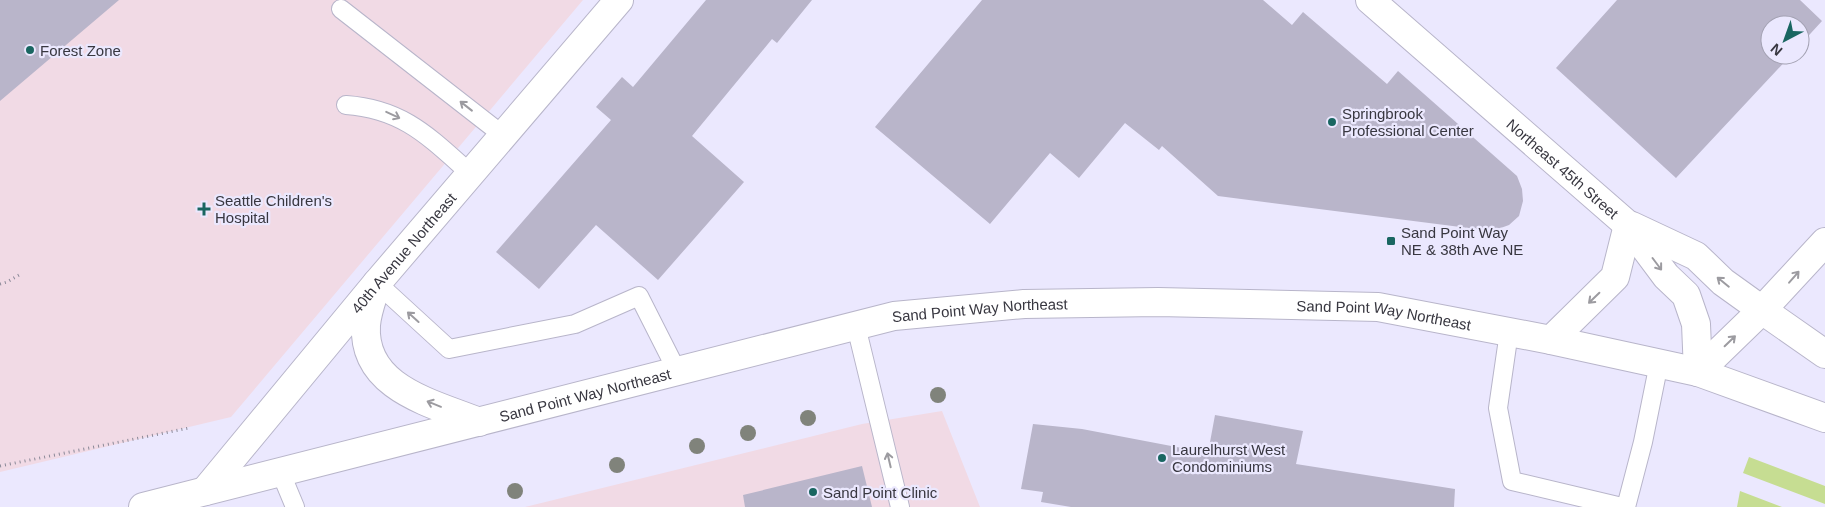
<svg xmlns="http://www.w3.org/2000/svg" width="1825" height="507" font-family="Arial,sans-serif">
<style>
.medical{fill:#f1dae5}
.green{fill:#c6dd92}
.building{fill:#b9b5ca}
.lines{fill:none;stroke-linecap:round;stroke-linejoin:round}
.lane-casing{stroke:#b8b5ca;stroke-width:20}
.street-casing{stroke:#b8b5ca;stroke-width:30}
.secondary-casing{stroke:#b8b5ca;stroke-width:30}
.primary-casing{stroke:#b8b5ca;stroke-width:30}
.path{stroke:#8b8998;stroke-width:3;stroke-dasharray:1 4;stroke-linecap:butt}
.lane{stroke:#fff;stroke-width:18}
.street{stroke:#fff;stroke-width:28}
.secondary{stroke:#fff;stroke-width:28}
.primary{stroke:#fff;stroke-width:28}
.tree{fill:#80837b}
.oneway{stroke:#9c9ba0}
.poi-dot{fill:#196661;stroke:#ebe8fe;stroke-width:2}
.labels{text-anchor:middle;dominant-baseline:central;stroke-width:4.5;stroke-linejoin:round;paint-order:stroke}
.poi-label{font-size:15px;fill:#383740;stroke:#ebe8fe;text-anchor:start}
.street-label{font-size:15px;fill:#383740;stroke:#ebe8fe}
</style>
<rect width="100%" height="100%" fill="#ebe8fe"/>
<path class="medical" d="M0,0H583L231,417L0,472Z
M942,411L980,507H525L862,424Z"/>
<path class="green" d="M1749,457L1825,486V504L1743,473Z
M1740,491L1782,507H1737Z"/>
<path class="building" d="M0,0H119L0,101Z
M706,0H812L777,43L772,39L692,136L744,182L658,280L596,225L539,289L496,252L611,120L596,107L622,77L633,87Z
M982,0H1263L1292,25L1303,12L1387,84L1398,71L1517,176L1522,189L1523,201L1519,216L1509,225L1498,229L1484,230L1218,196L1162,146L1159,150L1125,123L1079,178L1050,153L990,224L875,127Z
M1617,0H1800L1822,21L1800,45V25H1770V55H1791L1676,178L1556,68Z
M1215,415L1303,431L1296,464L1455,489L1454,507H1071L1041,502L1043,492L1021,489L1033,424L1082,429L1208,453Z
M862,466L872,507H745L743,495Z"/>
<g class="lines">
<defs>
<path id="lane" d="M341,9L504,136
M346,105C404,109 430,138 471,174
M377,283L449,349L575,324L639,296L677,371
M856,326L900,507
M1509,332L1498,408L1512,481L1622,507
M280,471L295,507
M1626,507L1643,442L1659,363"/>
<g id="street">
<path d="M1698,372L1762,310L1825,242"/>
<path id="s1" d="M205,491L377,283L619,0"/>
</g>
<g id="secondary">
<path id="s2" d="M1370,0L1628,225L1666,276L1686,295L1696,324L1698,372"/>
<path d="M1632,226L1696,256L1723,282L1762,310"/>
</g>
<g id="primary">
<path d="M377,283C373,297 367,311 366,325C362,388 432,403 479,422"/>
<path d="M1762,310L1825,354"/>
<path d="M1551,340L1615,277L1628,225"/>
<path id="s3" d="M143,507L894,316L1024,304L1158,302L1378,307L1551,340L1698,372L1825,418"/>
</g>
</defs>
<use href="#lane" class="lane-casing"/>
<use href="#street" class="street-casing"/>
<use href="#secondary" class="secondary-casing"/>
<use href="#primary" class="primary-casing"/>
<path class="path" d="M0,284L7,282L19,275
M0,466L189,428"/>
<use href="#lane" class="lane"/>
<use href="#street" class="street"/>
<use href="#secondary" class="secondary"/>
<use href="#primary" class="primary"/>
</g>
<g class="tree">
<circle cx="938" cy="395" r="8"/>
<circle cx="808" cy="418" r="8"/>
<circle cx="748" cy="433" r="8"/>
<circle cx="697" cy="446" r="8"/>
<circle cx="617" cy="465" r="8"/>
<circle cx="515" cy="491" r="8"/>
</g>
<defs><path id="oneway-shaft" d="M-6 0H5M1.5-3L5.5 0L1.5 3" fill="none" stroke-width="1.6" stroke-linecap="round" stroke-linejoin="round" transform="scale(1.25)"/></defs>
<g class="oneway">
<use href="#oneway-shaft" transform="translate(466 106) rotate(-142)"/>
<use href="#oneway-shaft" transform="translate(393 115) rotate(25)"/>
<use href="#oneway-shaft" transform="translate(1657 264) rotate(53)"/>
<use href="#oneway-shaft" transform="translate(1794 277) rotate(-49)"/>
<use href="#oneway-shaft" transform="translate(1723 282) rotate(-141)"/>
<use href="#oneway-shaft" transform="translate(1594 298) rotate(136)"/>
<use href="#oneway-shaft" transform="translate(413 317) rotate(-138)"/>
<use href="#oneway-shaft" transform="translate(1730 341) rotate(-44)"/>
<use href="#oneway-shaft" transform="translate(434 404) rotate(-158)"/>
<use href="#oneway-shaft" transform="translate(889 460) rotate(-103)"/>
</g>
<g class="poi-dot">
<circle cx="30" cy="50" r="5"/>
<circle cx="1332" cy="122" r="5"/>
<path d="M201.5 201.5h5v5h5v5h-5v5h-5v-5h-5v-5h5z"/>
<rect x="1386" y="236" width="10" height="10" rx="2.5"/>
<circle cx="1162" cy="458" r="5"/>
<circle cx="813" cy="492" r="5"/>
</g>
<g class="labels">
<g class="poi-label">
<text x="40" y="50">Forest Zone</text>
<text x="1342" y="113">Springbrook<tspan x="1342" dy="17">Professional Center</tspan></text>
<text x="215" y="200">Seattle Children's<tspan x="215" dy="17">Hospital</tspan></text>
<text x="1401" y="232">Sand Point Way<tspan x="1401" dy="17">NE &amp; 38th Ave NE</tspan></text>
<text x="1172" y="449">Laurelhurst West<tspan x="1172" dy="17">Condominiums</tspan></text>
<text x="823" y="492">Sand Point Clinic</text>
</g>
<g class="street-label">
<text stroke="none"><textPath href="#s2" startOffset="256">Northeast 45th Street</textPath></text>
<text stroke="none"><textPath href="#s1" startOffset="310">40th Avenue Northeast</textPath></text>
<text stroke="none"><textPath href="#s3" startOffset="861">Sand Point Way Northeast</textPath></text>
<text stroke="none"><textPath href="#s3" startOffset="1266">Sand Point Way Northeast</textPath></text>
<text stroke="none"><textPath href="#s3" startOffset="456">Sand Point Way Northeast</textPath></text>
</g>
</g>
<g transform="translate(1785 40) rotate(221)"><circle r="24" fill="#ebe8fe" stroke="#a3a1b2"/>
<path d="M0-4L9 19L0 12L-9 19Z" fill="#196661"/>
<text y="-8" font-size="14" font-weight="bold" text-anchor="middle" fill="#383740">N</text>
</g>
</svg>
